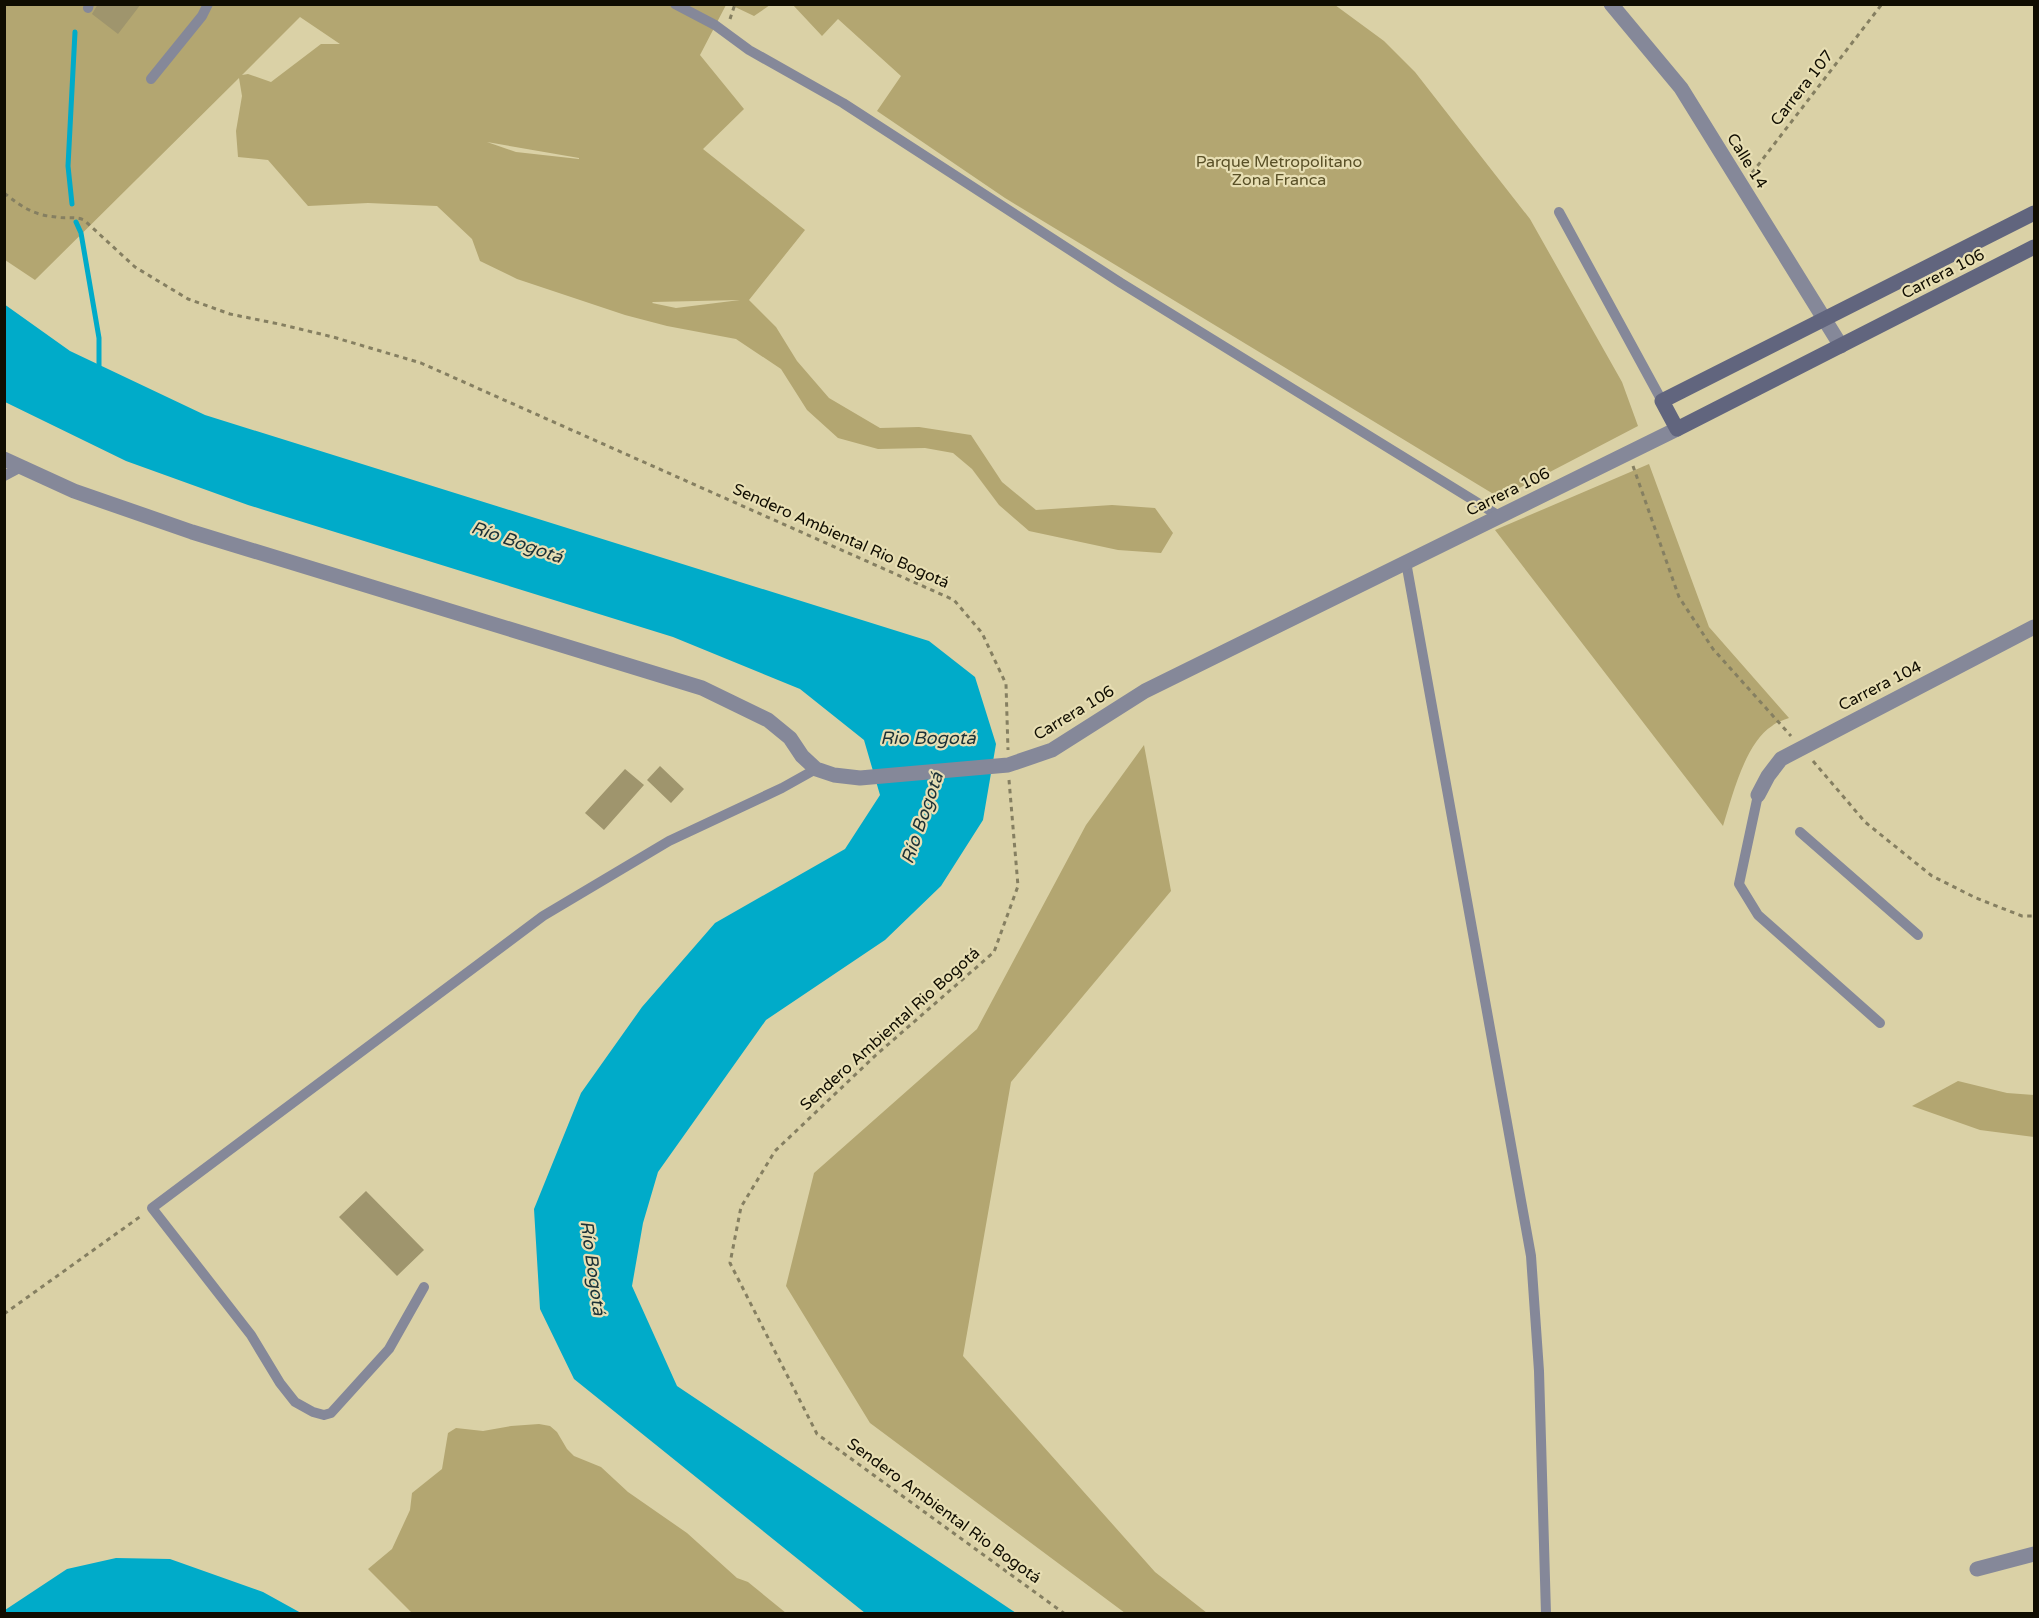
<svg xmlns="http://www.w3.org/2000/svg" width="2039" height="1618" font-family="'Varela Round',sans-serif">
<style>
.green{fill:#b3a671;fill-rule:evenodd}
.water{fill:#00abc9}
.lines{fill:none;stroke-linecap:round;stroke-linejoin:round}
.stream{stroke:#00abc9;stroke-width:5}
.building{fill:#9f956d}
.path{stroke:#857f61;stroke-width:3;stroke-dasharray:4.5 4.5;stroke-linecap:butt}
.lane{stroke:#858899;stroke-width:10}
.street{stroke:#858899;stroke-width:15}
.secondary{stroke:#61657e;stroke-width:15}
.labels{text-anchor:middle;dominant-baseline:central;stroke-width:4.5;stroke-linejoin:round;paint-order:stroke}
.street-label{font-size:16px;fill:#100d01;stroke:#e7deb3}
.park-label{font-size:16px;fill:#595027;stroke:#e7deb3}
.water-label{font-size:18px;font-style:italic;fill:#1b3137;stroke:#e7deb3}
</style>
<rect width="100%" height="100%" fill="#dad1a6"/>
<path class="green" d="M4,5H726L700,55L744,109L703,149L805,230L749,300L776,327L797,361L829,398L880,428L919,427L971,435L1002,482L1036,510L1112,505L1155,508L1173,533L1161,553L1118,550L1029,531L999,505L972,469L953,453L925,448L878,449L838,438L807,410L781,369L736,339L667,326L625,315L517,279L480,261L472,239L437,206L368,203L308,206L268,160L238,157L236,131L242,96L239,78L35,280L5,260ZM300,17L340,44H321L271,82L248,74L242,75ZM487,142L579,158V159L516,152ZM740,300L676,308L652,303L653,302Z
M731,5H770L754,16Z
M793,5H1335L1384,41L1415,72L1530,219L1622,382L1638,426L1500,498L1005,198L877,111L901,76L838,19L822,36Z
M1649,464L1709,627L1789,718C1783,720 1777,722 1772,726C1745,743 1732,797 1723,826L1495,530Z
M1144,745L1171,891L1011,1082L963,1356L1155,1572L1207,1613H1125L870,1423L786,1286L814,1173L977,1029L1086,825Z
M1958,1081L2007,1093L2034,1095V1137L1980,1130L1912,1106Z
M539,1424L550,1426L557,1432L567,1449L574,1456L601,1467L628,1492L687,1533L737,1578L748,1582L786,1613L413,1614L368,1569L392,1549L410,1510L412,1493L442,1469L448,1433L456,1428L483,1431L511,1426Z"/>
<path class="water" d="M4,304L70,351L205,415L929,641L975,677L996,744L983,820L941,886L885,940L766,1020L658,1172L643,1223L632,1286L677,1386L1016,1613H865L574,1379L540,1309L534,1209L581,1093L642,1007L715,923L845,849L880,795L864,740L800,689L673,637L248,505L126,461L5,402Z
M116,1558L170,1559L263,1592L301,1613H5V1610L67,1569Z"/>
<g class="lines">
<path class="stream" d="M72,204L68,166L75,32
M76,222L81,233L99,338V371"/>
</g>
<path class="building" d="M98,4H141L118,34L92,14Z
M660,766L684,789L671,803L647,780Z
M625,769L644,785L604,830L585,813Z
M366,1191L424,1250L397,1276L339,1217Z"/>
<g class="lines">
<path class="path" d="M730,19L735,4
M1752,173L1882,4
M4,193C22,207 33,215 56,217C66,219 75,216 84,220L135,267L188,299L230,314L279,324L333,337L421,363L954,600L982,633L1006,684L1008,750
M1633,466L1679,597L1713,649L1791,736
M1813,761L1865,822L1932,876L1976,898L2022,916H2034
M1009,780L1018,886L994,952L876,1055L775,1151L741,1207L730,1263L817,1434L1065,1614
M4,1314L141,1216"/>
<path class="lane" d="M675,4L715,25L749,50L843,103L1121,283L1499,516
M88,8L89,4
M151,79L202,16L208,4
M1559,212L1662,401
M4,476L21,467
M1406,562L1531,1256L1539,1371L1546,1614
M1758,795L1739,884L1758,915L1880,1023
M1800,832L1918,935
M424,1287L389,1349L331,1413L324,1415L313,1412L295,1402L280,1383L251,1335L152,1208L543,916L669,841L782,788L816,769"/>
<path class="street" d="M1611,4L1681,88L1841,346
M4,459L74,491L192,532L702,688L768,720L790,738L802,756L816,769L834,775L860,778L1008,765L1052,750L1145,691L1677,429
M1758,795L1768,776L1781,759L2034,627
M1977,1569L2034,1554"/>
<path class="secondary" d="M2034,213L1662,401L1677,429L2034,247"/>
</g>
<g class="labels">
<g class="street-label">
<text transform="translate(1802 88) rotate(-52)">Carrera 107</text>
<text transform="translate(1747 161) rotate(58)">Calle 14</text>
<text transform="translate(1943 274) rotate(-27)">Carrera 106</text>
<text transform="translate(1508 492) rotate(-26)">Carrera 106</text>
<text transform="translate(841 536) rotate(24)">Sendero Ambiental Rio Bogotá</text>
<text transform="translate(1880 686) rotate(-27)">Carrera 104</text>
<text transform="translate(1074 713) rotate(-31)">Carrera 106</text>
<text transform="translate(890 1029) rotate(-42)">Sendero Ambiental Rio Bogotá</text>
<text transform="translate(944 1511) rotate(36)">Sendero Ambiental Rio Bogotá</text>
</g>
<g class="park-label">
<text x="1279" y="162">Parque Metropolitano<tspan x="1279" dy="18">Zona Franca</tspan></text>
</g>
<g class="water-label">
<text transform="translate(517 542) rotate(19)">Río Bogotá</text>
<text x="928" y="738">Rio Bogotá</text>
<text transform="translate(922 818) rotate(-71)">Río Bogotá</text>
<text transform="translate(593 1268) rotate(82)">Río Bogotá</text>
</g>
</g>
<rect width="2039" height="1618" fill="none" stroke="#100d01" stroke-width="12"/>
</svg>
